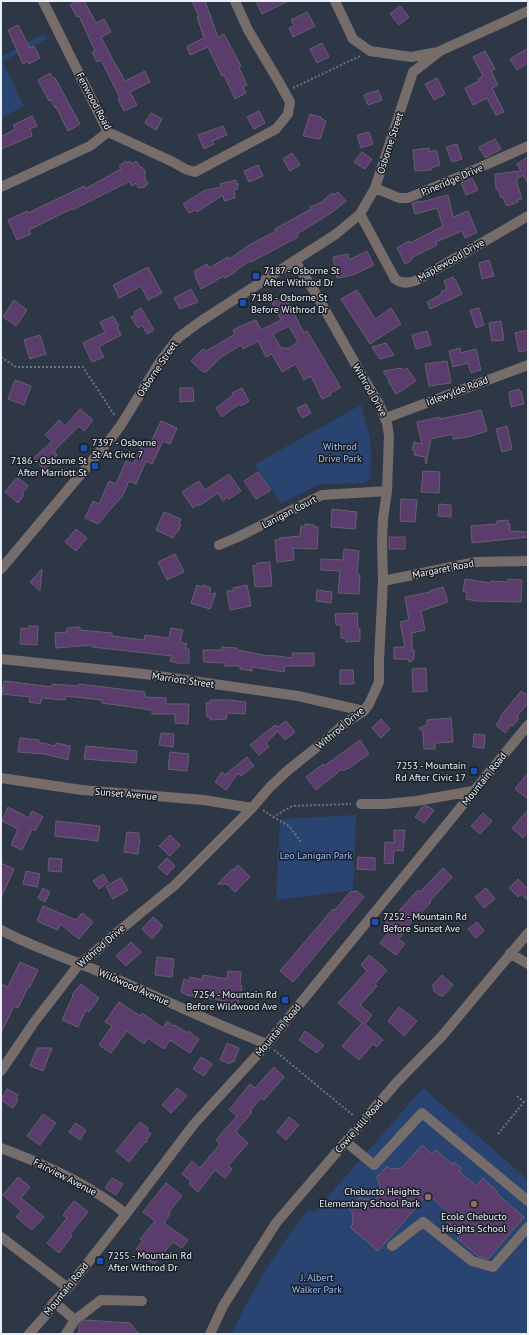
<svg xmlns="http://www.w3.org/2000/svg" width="529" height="1335" font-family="'PT Sans',sans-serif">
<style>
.green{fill:#2a4472}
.building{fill:#5b3d6d;stroke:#685e6f;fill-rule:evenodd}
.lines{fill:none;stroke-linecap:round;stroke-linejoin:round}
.path{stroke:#6b7380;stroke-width:2;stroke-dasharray:2 2;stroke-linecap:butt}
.minor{stroke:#766c69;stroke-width:10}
.transit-dot{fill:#1a4fb4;stroke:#1a1e25;stroke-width:1.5}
.education-dot{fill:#8d6e63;stroke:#1a1e25;stroke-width:1.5}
.labels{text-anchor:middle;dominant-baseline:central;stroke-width:3;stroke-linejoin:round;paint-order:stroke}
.street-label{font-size:10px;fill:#eaf0f9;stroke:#1a1e25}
.poi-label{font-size:10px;fill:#eaf0f9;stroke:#1a1e25;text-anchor:start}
.park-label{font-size:10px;fill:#9cbff9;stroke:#1a1e25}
</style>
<rect width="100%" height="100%" fill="#2e3746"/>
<path class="green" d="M44,34L47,39L2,61L24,106L1,118V57Z
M361,405L370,438L371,457L370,478L364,483L321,484L281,503L255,465L284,448Z
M356,815L353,890L276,900L280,819Z
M423,1088L528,1180V1334H232C252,1289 278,1248 309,1209L314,1213Z"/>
<path class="building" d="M78,1H84L96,23L104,19L111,32L101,37L116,66H117L125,81L145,71L150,82L130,92L137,105L124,111L118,99L120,98L101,60L97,62L92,52L95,51L79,16L77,17L70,5Z
M192,1H205L218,37L224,34L241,66L239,68L247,85L243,87L246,93L235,99L224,75L222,76L208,47L190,55L187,46L204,38L197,17H199Z
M256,1H288L262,14Z
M400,6L409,17L399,25L390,14Z
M307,12L315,26L293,37L289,28L294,26L291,20Z
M18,25L30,48L34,46L40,58L29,64L28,61L23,64L8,30Z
M322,43L329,57L317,63L310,49Z
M528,48V63L517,70L510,59Z
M485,51L495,69L491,71L498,85L492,88L504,112L496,115L487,98L473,105L465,88L479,81L478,79L483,76L473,57Z
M50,73L53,78H55L80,124L68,131L56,107L55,108L51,100L49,101L38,80Z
M437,78L445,94L434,100L425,84Z
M378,90L382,100L368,105L364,95Z
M259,111L265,123L254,129L247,117Z
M151,113L162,119L156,130L145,123Z
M310,114L321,117L320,118L326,121L320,139L303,136Z
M32,116L37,126L30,129L32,136L1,149V137L15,129L13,125Z
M223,126L227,135L212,141L214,144L204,149L198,135Z
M369,132L373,144L361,148L357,135Z
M495,139L501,149L485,158L479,147Z
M457,144L462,159L452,162L446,147Z
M429,148V152L436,150L440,165L431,168V170L415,171L413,150Z
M362,152L372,159L365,169L354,162Z
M292,153L300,165L290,171L283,159Z
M528,157V183L523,175L516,180L522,199L517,200L518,202L507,206L506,205L503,197L501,198L498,189H496L495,174L521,171L517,164Z
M126,161V163L130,161L132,164L136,161L140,167L143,168L145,171V179L148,183L145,187L139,188L136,183L132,186L129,181L128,182L72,210L71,209L29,230L31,234L17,240L8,220L27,211L28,213L84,186L85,189L121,169L119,166Z
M258,165L263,176L249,182L244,171Z
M472,178L478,190L466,195L461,183Z
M236,180L237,184H239L237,185L238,189L234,190L235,198L224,201L223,195L197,212L195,210L189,213L183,204L203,191L221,187L220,184Z
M338,192L346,201L331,213L297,234L298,237L251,262L250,261L236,270V271L234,273L225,278L224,276L201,289L195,276H196L194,271L207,264L209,268L228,257L229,259L251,244L276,231L275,229L311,209L310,207L322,202L332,193L334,195Z
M448,195L453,217L468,211L477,232L465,238L462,231L436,242L437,245L411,258L412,260L405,264L397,248L409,241L410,243L443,226L437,208L415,214L412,203L421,201V202Z
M367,251L374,265L353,275L337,278L333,257L348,254L349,260Z
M489,260L494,276L482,279L479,263Z
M148,267L162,293L148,300L141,286L119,298L113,285Z
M453,277L454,280L455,279L462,294L430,309L427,302L442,294L441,292L447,289L444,281Z
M191,289L198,302L180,309L174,298Z
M357,290L375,319L391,308L401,324L370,344L341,299Z
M285,296L304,333L307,331L338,383L340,388L330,393L331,395L322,399L311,376L304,380L296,364L282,372L272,354L266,357L258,341L243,349L241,345L220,358L206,372H203L191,361L203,349L206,351L217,345L235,334L233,330L243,325L256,320L261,330L281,320L272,303ZM289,326L298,342L289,348H281L273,334Z
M14,300L27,310L16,326L3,317Z
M141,308L154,330L147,334L142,325L138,328L131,317L135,315L134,312Z
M479,308L484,325L476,328L470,310Z
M113,316L119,326L117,327L121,335L100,346L99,348L104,357L92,362L83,343L105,332L100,322Z
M501,321L504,340L492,341L489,323Z
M528,330V350L519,352L515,333Z
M427,331L431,345L416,349L412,335Z
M40,335L46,354L30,359L24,340Z
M386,343L394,355L380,359L372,347Z
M460,348L461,353L476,349L481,370L471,373L468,363L453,367L449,351Z
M447,361L451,383L429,386L425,364Z
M402,368L404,370L407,368L416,381L396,394L388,381L389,380L383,371Z
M15,380L31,386L24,405L8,399Z
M180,388H193L194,401L180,402Z
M242,388L249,401L241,406L239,404L222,417L216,408L233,395L232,393Z
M519,389L520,392L521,391L524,404L511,407L509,392Z
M306,404L311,413L302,418L297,408Z
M80,409L93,420L84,431L79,426L54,451L57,455L54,458L56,459L44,470L34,458L52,441L45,435L59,420L65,426Z
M481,410L487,431L468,437L453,439V434L431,439L426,464L425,457L414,455L415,451L412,450L414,442L422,444L417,422L440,417V419L470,413Z
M161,421L177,428L170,444L163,441L152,464L146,461L136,484L129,481L123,495L98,524L85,518L93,501L99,504L109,481L116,484L126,461L133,464L144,441L150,444Z
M507,426L512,449L502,452L496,429Z
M423,471L440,472L439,493L421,492Z
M258,472L271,490L256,499L244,481Z
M229,474L241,491L229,499L227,497L223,501L218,493L199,506L198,504L193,508L182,492L199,481L205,490Z
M17,477L28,486L22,493L24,495L18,503L5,492Z
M401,499L417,500L415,522L400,521Z
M439,504L451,505V517L438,516Z
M332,509L357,512L355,529L331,527Z
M164,512L181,519L179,524L181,525L177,533L176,532L173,538L156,530Z
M508,520V524H510V531L527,532L528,537L472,543L471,526L497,524V521Z
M305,524L314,525V527H318L317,549L293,548L294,560L277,562L275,540H279V538L300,536L301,526L305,527Z
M76,529L87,538L76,551L65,542Z
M389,537H405V549H389Z
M344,549L359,551L357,574L360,575L359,594L338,593L340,571L321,570V559L343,560Z
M175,554L184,572L167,580L158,562Z
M270,562L272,586L255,587L253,566L257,565V563Z
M42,569L40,591L30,582Z
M465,579L491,583V581L508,582V579L522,580L521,602L476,601L466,599L467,592H463Z
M197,585L202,587L203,585L211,588L209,594L216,593L210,609L191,603Z
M247,585L251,606L230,610L227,591H233V588Z
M443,587L448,602L421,611L425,630L412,633V650H414V659H412V661L409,662L408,659H394V647H405L400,622L409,620L405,597L430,592L429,591Z
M317,590L332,592L331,603L316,601Z
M357,613L358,629H360V641L346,642V638H341V625H336L335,614Z
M29,626H38L37,645L20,644L21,628L29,629Z
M80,627V630L112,633V636L144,640L145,635L169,638L171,628L183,630L180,642L187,644L185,649H189V663H181V664L170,661L172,656L92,647V645L56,648L55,633L67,632V628Z
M222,647L237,648V650L268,656V655L293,658L292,653H314V666H285L284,672L252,667V671L240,669V666H225V663L204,662L203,650H222Z
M426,668L427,691L413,692L412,669Z
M340,670H353L354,684H340Z
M4,681L52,687V684L78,686L79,684L145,692V697L166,698V704H189L188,724L175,723V714H152V710L102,703V700L66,696L65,700L42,698L40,704L29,702L30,697L2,694Z
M521,691L528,696V703L517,716L519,718L513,726L511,725L505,733L496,725L501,718L500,717Z
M210,700H228L246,702L245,714L227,713L226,719L210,720V717H207L206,703H210Z
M451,718L453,742L435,743V749H424L423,732L419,728L427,725V720Z
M381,719L390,729L381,738L372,728Z
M286,721L295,732L285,740L278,731L266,743L269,747L259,755L250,745L275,725L278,727Z
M161,733L174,734L173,747L159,745Z
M474,734L485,735L484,748L473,747Z
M20,738L39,740L38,742L55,746L56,743L70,746L68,760L45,754L18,752Z
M360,740L369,754L348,769L347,768L344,771L342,769L316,790L306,777L323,764L324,766Z
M86,746L137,751L136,763L84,759Z
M170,752L189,754L187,771L168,769Z
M247,757L254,766L241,776L238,773L226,790L215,782L222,772L225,775Z
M528,773V799L515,789Z
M423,806H427L434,810L424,823L415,817Z
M8,807L29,818L32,811L43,817L35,831L32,829L22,850L11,845L18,829L2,821Z
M528,810V832L523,838L512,828Z
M483,813L492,821L480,834L471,826Z
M56,821L100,826L98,841L55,836Z
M394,830H405L403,851L394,850L393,864L384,863L385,842L394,843Z
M127,832L139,833V840H140L138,854L124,852Z
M170,835L180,845L170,856L159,846Z
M358,857L375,858V870L357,869Z
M49,858L62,859L61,872L48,871Z
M167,858L175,866L167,875L158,867Z
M1,863L14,869L1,898Z
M238,865L250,877L235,892L227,884H218L232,869L233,870Z
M443,868L452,877L430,901L431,902L418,916L416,915L399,939L405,944L396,955L380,943L392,928L386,923L392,913L395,915L418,890L420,892Z
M26,871L40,874L37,887L23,884Z
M103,874L108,882L99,889L93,881Z
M121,878L128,890L113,899L106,886Z
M518,879L528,889V901L521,894L518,897L509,888Z
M43,888L50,892L45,902L38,898Z
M486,888L495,899L484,908L475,897Z
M357,891L364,897L293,982L280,971L333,909L335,910L350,892Z
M43,906L76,920L82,913L93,922L79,939L60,924L58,930L37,921Z
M153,917L163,926L152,939L142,929Z
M477,922L484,931L476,938L468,929Z
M131,942L141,952L126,966L116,956Z
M369,955L387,970L375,984L377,986L360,1005L372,1015L365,1024L383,1040L377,1047L373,1044L359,1060L342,1046L362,1023L338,1003L367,971L361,965Z
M157,957L174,959L172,977L155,975Z
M20,962L38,970L30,987H28L18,1008L14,1006L1,1033V984L8,987Z
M228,971L241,972L240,985L242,986L241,995H239L238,1005L225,1004V1001L186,995V994L181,992L184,979L189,981L190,977L202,980L203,975L227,979Z
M442,975L453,985L443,996H440L433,990L434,989L432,986Z
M81,984L99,998L89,1012L86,1010L78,1027L62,1020L73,996L72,995Z
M119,1002L140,1016L142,1013L163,1028L167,1021L174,1026L175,1025L187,1033L188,1031L199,1039L190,1053L170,1040L164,1049L148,1038L144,1044L127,1031L111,1053L99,1045L112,1026L105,1022Z
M399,1007L417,1021L404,1036L388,1021Z
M305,1031L324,1045L317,1053L299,1040Z
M227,1043L239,1048L234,1062L231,1061L230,1064L220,1060Z
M37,1048H52L43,1071L30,1066Z
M201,1057L212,1064L204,1076L193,1069Z
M274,1067L284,1077L264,1100L261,1098L250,1111L252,1112L236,1131L237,1133L248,1143L228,1166L232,1169L225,1178L215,1170L198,1192L189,1184L191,1181L182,1174L192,1161L200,1168L220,1144L216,1140L237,1116L229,1110L250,1084L255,1088Z
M177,1088L187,1096L171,1113L162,1105Z
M7,1089L18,1095L16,1098L18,1100L13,1108L1,1100Z
M43,1114L56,1123L40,1145L27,1136Z
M289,1117L299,1125L286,1140L277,1132Z
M140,1122L148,1128L147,1130L151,1134L147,1139V1142L144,1143L129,1162L116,1151Z
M75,1123L86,1130L80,1140L69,1132Z
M422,1145L432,1154L436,1150L452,1164L454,1162L461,1168L459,1171L476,1186L483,1178L498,1192L496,1193L524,1217L488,1259L478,1256L457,1238L461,1234L446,1221L451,1215L428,1194L378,1251L350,1227L353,1224L352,1212L349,1209L360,1197L363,1199H375L380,1193L379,1181L376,1178L387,1166L390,1169L402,1168Z
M18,1177L30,1187L21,1198L44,1217L32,1230L16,1217L21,1211L3,1195Z
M112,1178L123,1184L116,1195L105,1188Z
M166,1183L182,1196L169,1212L170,1214L164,1223L188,1240L182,1248L173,1242L154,1264L136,1249L143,1241L140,1239L155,1221L143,1212Z
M74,1201L88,1212L70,1234L72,1236L59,1253L47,1243L67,1218L63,1215Z
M85,1320L130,1323L139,1334H79V1325Z"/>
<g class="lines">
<path class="path" d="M293,88L360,56
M1,357L16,367H83L115,416
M263,810L273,817L292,806L351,804
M273,817L289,826L301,842
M274,1050L354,1116
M517,1096L524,1102L528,1101
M498,1134L524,1102"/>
<path class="minor" d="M43,1L108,132L173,162L185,169L195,172L276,129L288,114L290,102L279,82L248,30L235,1
M335,1L353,39L370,51L411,57L438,52
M1,187L90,146L108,132
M375,188L399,198H408L463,175L528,146
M360,214L395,279C403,285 412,283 421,278L528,216
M386,418L528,365
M219,545L238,537L322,495L387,491
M1,569L112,437L121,425L159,363L178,338L201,321L336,234L360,214L375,188L413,72L440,51L528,11
M383,581L476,562L528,561
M1,659L144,674L298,696L364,711
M1,778L82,790L204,800L252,808
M361,804H385L416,801L473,791
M1,930C34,948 70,959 105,974C159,997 212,1023 267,1044
M510,953L528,964
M1,1071L35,1021L80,963L96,951L109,939L175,885L252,808L270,787L287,771L332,735L344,724L364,711L369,704L379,682V661L383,581L382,542L383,519L387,491L389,436L387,423L379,404L360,372L316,294L295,261
M346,1142L374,1165L422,1113L528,1201
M1,1148C33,1160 64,1173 93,1191C105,1198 116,1206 126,1214
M1,1237L68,1288
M392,1246L423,1222L472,1261L493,1267L528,1227
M54,1302L75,1320L101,1300L142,1301
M29,1334L45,1316L54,1302L68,1288L126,1214L194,1124L267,1044L528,725
M66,1334L75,1320
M210,1334L223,1306L276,1223L397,1082L442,1036L528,933"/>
</g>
<g class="transit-dot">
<rect x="252" y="272" width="8" height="8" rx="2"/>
<rect x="239" y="299" width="8" height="8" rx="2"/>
<rect x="80" y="444" width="8" height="8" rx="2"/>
<rect x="91" y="462" width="8" height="8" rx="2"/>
<rect x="470" y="767" width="8" height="8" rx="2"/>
<rect x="371" y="918" width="8" height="8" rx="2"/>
<rect x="281" y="996" width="8" height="8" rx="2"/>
<rect x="96" y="1257" width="8" height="8" rx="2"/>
</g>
<g class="education-dot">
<circle cx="428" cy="1197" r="4"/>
<circle cx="474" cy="1204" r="4"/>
</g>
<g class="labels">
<g class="street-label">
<text transform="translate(94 101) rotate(62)">Fenwood Road</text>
<text transform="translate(390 143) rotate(-72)">Osborne Street</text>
<text transform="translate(452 180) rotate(-23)">Pineridge Drive</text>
<text transform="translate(451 260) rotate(-30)">Maplewood Drive</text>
<text transform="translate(157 369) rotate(-56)">Osborne Street</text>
<text transform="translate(370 390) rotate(60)">Withrod Drive</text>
<text transform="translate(457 391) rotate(-21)">Idlewylde Road</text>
<text transform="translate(289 512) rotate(-27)">Lanigan Court</text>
<text transform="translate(443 569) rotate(-11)">Margaret Road</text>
<text transform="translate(183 680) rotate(8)">Marriott Street</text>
<text transform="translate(340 728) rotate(-40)">Withrod Drive</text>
<text transform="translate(484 779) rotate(-51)">Mountain Road</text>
<text transform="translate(126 794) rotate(5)">Sunset Avenue</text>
<text transform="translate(101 946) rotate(-41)">Withrod Drive</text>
<text transform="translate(134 987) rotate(24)">Wildwood Avenue</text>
<text transform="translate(278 1030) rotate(-50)">Mountain Road</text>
<text transform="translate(359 1126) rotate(-49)">Cowie Hill Road</text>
<text transform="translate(65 1177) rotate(27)">Fairview Avenue</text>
<text transform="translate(66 1289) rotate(-51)">Mountain Road</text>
</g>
<g class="poi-label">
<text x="264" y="270">7187 - Osborne St<tspan x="264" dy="12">After Withrod Dr</tspan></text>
<text x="251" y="297">7188 - Osborne St<tspan x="251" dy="12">Before Withrod Dr</tspan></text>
<text x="92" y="442">7397 - Osborne<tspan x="92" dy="12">St At Civic 7</tspan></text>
<text x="87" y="460" text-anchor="end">7186 - Osborne St<tspan x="87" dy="12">After Marriott St</tspan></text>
<text x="466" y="765" text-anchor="end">7253 - Mountain<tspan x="466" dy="12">Rd After Civic 17</tspan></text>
<text x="383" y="916">7252 - Mountain Rd<tspan x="383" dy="12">Before Sunset Ave</tspan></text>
<text x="277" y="994" text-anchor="end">7254 - Mountain Rd<tspan x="277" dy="12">Before Wildwood Ave</tspan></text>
<text x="420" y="1191" text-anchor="end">Chebucto Heights<tspan x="420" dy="12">Elementary School Park</tspan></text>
<text x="474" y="1216" text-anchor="middle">Ecole Chebucto<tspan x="474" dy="12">Heights School</tspan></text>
<text x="108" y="1255">7255 - Mountain Rd<tspan x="108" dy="12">After Withrod Dr</tspan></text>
</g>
<g class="park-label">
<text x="340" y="446">Withrod<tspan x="340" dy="12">Drive Park</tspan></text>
<text x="316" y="855">Leo Lanigan Park</text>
<text x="317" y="1277">J. Albert<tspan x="317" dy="12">Walker Park</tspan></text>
</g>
</g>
<rect width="529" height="1335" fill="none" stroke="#eaf0f9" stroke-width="4"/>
</svg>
